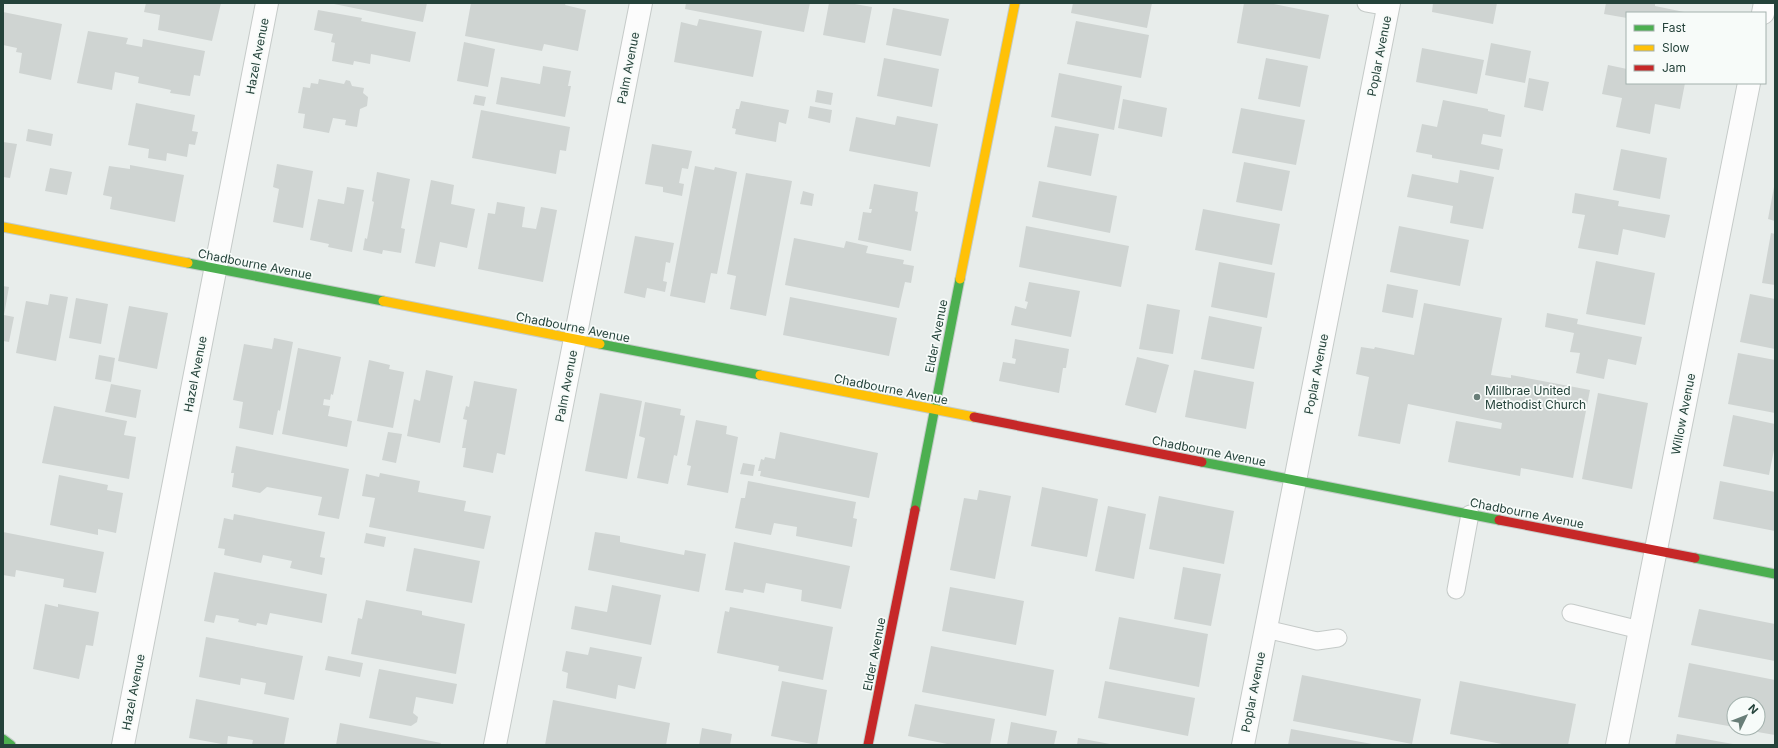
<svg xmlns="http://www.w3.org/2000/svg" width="1778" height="748" font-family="Inter,sans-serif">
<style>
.building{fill:#cfd4d2}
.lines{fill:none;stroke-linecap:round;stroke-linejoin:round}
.lane-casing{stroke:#c5cac8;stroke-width:19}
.street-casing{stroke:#c5cac8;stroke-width:24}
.fast-casing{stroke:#c3cbc8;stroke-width:11}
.slow-casing{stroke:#c3cbc8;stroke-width:11}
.jam-casing{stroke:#c3cbc8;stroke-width:11}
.lane{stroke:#fcfcfc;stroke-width:17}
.street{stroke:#fcfcfc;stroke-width:22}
.fast{stroke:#4caf50;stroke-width:9}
.slow{stroke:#ffc107;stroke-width:9}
.jam{stroke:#c62828;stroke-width:9}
.poi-dot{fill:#697e78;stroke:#f7fbf9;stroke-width:1.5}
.labels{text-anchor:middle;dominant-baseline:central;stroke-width:3.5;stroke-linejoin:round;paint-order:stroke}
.street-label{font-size:12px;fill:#24423a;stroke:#f7fbf9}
.poi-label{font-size:12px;fill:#24423a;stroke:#f7fbf9;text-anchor:start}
</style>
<rect width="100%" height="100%" fill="#e8edeb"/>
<path class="building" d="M146,3H221L212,41L158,30L160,15L144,12Z
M329,3H427L423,22Z
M471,3H566L565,5L586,10L578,51L544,44L542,51L465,36Z
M686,3H810L804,32L685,9Z
M829,3H849L872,7L865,43L823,35Z
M1073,3H1152L1147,28L1071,13Z
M1244,3H1269L1329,15L1320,59L1237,43Z
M1433,3H1497L1493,24L1432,12Z
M1606,3H1651L1655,4V6L1689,13H1627V18L1604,14Z
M893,8L949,19L941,56L886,45Z
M318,10L362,18L361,21L416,32L410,62L371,54L370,64L354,61L353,65L332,61L335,43L331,42L333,34L314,30Z
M3,12L62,24L51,80L19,73L22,53L16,52L17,48L3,45Z
M699,19L762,31L753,77L674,62L681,22L697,26Z
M1076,21L1149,35L1141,78L1067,64Z
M88,31L128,38L126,44L142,47L143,39L205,51L200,76L194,75L190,96L170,93L171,90L138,83L139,77L115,72L112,90L77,83Z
M464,42L495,49L488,87L457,81Z
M1491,43L1531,51L1525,83L1485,75Z
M1422,48L1484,60L1477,94L1416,82Z
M884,58L939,69L932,107L877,96Z
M1266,58L1308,66L1300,107L1258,99Z
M1608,65L1627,69V83H1685L1680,109L1655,104L1650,134L1616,127L1622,98L1602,94Z
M543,66L571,71L568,86H571L565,117L496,104L501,77L540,84Z
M1059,73L1122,86L1114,130L1051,117Z
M1529,78L1549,82L1543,111L1524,107Z
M319,79L344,84L346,80L350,81L352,86L364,88L363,93L368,97L367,106L360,109L357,127L345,125L346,120L333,118L329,133L303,128L305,114L298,113L303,87L310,88L311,83L318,84Z
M817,90L833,93L831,105L815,102Z
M475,95L486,97L484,106L473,104Z
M1123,99L1167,108L1162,137L1118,128Z
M1443,100L1488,109V111L1505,115L1501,137L1483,134L1481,144L1503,149L1499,170L1432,158V155L1416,152L1422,124L1437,127Z
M741,101L789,110L786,124L779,122L776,142L735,134L736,129L732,128L736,109H739Z
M136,103L195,115L192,131L198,132L195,145L189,144L187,157L167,153L166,161L148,158L149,149L128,145Z
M810,106L832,110L830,123L808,118Z
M1241,108L1305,120L1296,165L1232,153Z
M481,110L570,127L566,151L560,150L556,174L472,158Z
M897,116L938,124L930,167L849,151L856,117L895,125Z
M1055,126L1099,134L1091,176L1047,167Z
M28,129L53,134L51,146L26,141Z
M3,142L17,144L10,178L3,177Z
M652,144L692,151L688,169L682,168L679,183L684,184L682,196L663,192V187L645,184Z
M1621,149L1667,158L1660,199L1613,190Z
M1244,162L1290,171L1282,211L1236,202Z
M277,164L313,171L303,228L273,222L279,189L273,187Z
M130,165L184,175L175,222L110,209L112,197L103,195L109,166L130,169Z
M695,166L714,170L715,167L737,172L717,274L711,273L705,303L670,296Z
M50,168L72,172L67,195L45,191Z
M1460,170L1494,177L1483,229L1450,223L1453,206L1407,197L1412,174L1458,183Z
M377,172L410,179L401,228L405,229L401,253L383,250L382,254L363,250L365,238L367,239L374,202L372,201Z
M746,173L792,181L766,316L730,309L736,276L727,274Z
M431,180L454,185L451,204L475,209L467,248L440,242L435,267L415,263Z
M1039,181L1117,196L1110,233L1032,217Z
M874,184L918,192L915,211L918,212L911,251L858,240L863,212L871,213L872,209H869Z
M347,187L364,190L352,252L328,247L329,244L310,240L318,199L344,204Z
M1774,187H1775V221L1768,219Z
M803,191L814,194L812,206L800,204Z
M1575,193L1619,201L1618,206L1670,215L1665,238L1623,229L1618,255L1578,248L1585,215L1572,213Z
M497,202L525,207L522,227L536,229L541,207L557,210L543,282L478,269L488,213L495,214Z
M1203,209L1280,224L1272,265L1195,250Z
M1026,226L1129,246L1121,287L1019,267Z
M1399,226L1469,240L1460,286L1390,272Z
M1771,233L1775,234V285L1762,283Z
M635,236L674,243L670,263L666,262L663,281L667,282L665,292L647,288L645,298L624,293Z
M794,238L844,248L846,241L868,246L866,253L904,260L903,264L914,266L911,283L905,282L899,308L785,285Z
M1596,261L1655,273L1645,325L1586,314Z
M1219,262L1275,273L1267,318L1211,307Z
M1029,282L1080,291L1071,337L1011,325L1015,306L1026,309L1028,302L1025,301Z
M1387,284L1418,290L1413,318L1382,312Z
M3,286L9,287L4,315L14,317L9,342L3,341Z
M50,294L68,297L56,361L16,353L26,301L48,305Z
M1750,294L1775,299V349L1740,342Z
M790,297L897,318L889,356L783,335Z
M76,298L108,304L101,344L69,338Z
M1424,303L1502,318L1491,375L1511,378V375L1590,390L1573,478L1521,468L1520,476L1448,462L1456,421L1501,429L1502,423L1408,404L1400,444L1358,436L1369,377L1356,374L1361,347L1374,349L1375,347L1414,355Z
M1147,304L1180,310L1173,354L1139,349Z
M129,306L168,313L157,369L118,361Z
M1547,313L1578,319L1577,324L1642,337L1636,365L1608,359L1604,379L1576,373L1580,353L1570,352L1574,333L1545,327Z
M1209,316L1262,327L1254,369L1201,359Z
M274,338L293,342L280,411L278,410L273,435L239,428L243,402L233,400L244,344L272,349Z
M1015,339L1069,349L1066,368H1063L1059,393L999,381L1003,362L1015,364L1016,359L1012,358Z
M298,348L341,357L333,395L331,394L330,400L324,399L323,405L330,406L328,416L352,421L347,447L282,434Z
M1738,353L1775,360V413L1728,404Z
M99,355L115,358L111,382L95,379Z
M1137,357L1169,365L1156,413L1125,405Z
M369,360L390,365L389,369L404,372L393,428L357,421Z
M426,370L453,376L440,443L407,436L414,399L420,401Z
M1194,370L1254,382L1246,429L1185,417Z
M474,381L517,389L505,455L497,453L493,473L463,467L466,448H462L467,420L463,419L466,406L469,407Z
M111,384L141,390L136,418L105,412Z
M600,393L642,401L627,479L585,471Z
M1598,393L1648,403L1632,489L1582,479Z
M645,402L681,409L680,415L685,416L677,456L674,455L668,484L637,478L645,438L639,436Z
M54,406L127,421L124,435L136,437L129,479L42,463Z
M1733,415L1775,424V445L1769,475L1723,466Z
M696,420L727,426L726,434L738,437L728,493L687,485L691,466L687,465Z
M388,432L402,434L396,463L382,460Z
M780,432L878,453L869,498L760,476L761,471H758L761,459L764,460L765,457L775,459Z
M236,446L349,469L339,519L318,515L322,497L267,487L260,493L232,487L234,473H231Z
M743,463L755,465L753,476L740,474Z
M380,473L420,481L418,492L466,501L464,511L491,516L484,549L369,527L375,498L362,496L366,474L379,477Z
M59,475L108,485L107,490L123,493L116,533L98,529V535L50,525Z
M748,481L856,502L853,518L857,519L852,547L796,536L797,527L774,523L771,535L735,528L741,498H745Z
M1720,481L1775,492V531L1713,519Z
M1042,487L1098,499L1087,557L1031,546Z
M979,490L1011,496L995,579L950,570L964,498L977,500Z
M1159,496L1234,511L1224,564L1149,549Z
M1108,506L1146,514L1134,579L1095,571Z
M234,514L325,532L320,557L325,558L322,575L290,568L292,561L263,555L261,563L224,555L225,549L218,548L224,518L233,520Z
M3,532L104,552L96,593L63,587L64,579L16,570L15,577L3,575Z
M595,532L620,536V542L684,555L685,550L706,554L699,592L588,570Z
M366,533L386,537L384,547L364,543Z
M734,542L850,566L841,609L801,601L802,590L766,583L764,593L744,589L743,593L725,590Z
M414,548L480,561L472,603L406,591Z
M1183,567L1221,574L1211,626L1174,619Z
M214,572L327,594L322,623L270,613L267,625L257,623L256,626L238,622L239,619L216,615L214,623L204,621Z
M612,585L661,595L651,645L571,629L575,606L607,612Z
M950,587L1024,601L1016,645L942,631Z
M366,600L422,611V615L465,624L456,674L351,654L358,618L362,619Z
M45,604L58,607V604L99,612L93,646L86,645L79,679L33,669Z
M730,607L833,627L823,680L778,671L779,666L717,653L725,611L729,612Z
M1699,609L1775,624V661L1691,645Z
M1119,617L1208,634L1199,687L1109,669Z
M206,637L303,656L294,700L264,694L266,683L241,678L240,685L199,677Z
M931,646L1054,670L1046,716L922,692Z
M590,647L642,657L635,689L618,685L616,699L566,688L568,673L562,671L566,651L588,655Z
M328,656L363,663L360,677L325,670Z
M1689,663L1775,680V735L1740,729L1758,728V704H1734V727L1678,717Z
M379,669L457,684L453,704L416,697L413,713L418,717L417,722L411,726L369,718Z
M1302,675L1421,699L1412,744L1293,721Z
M782,681L827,690L817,745L771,736Z
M1105,681L1195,698L1188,736L1098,718Z
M1460,681L1576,704L1568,745H1507L1450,734Z
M196,699L289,718L284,745H252L253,740L228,736L227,745L189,738Z
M553,700L670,723L666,745H545Z
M915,704L995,719L990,745H952L908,736Z
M1011,722L1057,731L1054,745H1007Z
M340,723L441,743L440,745H336Z
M702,728L732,734L730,745H699Z
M1291,729L1372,744V745H1288Z
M1677,734L1733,744V745H1675Z
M1078,738L1110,744V745H1077Z"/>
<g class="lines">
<defs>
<path id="lane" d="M1366,3L1388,7
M1456,590L1470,514
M1571,613L1640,630
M1266,629L1317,641L1338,638"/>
<path id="street" d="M1763,13L1765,3
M123,745L267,3
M495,745L641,3
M1243,745L1389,3
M1617,745L1749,83"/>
<path id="fast" d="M188,263L383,301
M600,344L760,375
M1202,462L1499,520
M915,510L960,279
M1695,558L1775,574
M3,739L11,745"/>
<path id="slow" d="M3,227L188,263
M960,279L1015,3
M383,301L600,344
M760,375L974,417"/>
<path id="jam" d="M974,417L1202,462
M1499,520L1695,558
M868,745L915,510"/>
</defs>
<use href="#lane" class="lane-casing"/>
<use href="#street" class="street-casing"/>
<use href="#fast" class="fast-casing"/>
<use href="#slow" class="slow-casing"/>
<use href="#jam" class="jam-casing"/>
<use href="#lane" class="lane"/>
<use href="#street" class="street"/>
<use href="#fast" class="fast"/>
<use href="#slow" class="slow"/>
<use href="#jam" class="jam"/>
</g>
<circle class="poi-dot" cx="1477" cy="397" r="4"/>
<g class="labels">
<g class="street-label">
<text transform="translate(257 56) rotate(-79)">Hazel Avenue</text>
<text transform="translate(1379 56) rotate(-79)">Poplar Avenue</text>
<text transform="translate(628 68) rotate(-79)">Palm Avenue</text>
<text transform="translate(255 264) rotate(11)">Chadbourne Avenue</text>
<text transform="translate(573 327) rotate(11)">Chadbourne Avenue</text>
<text transform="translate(936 336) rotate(-79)">Elder Avenue</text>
<text transform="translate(195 374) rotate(-79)">Hazel Avenue</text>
<text transform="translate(1316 374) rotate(-79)">Poplar Avenue</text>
<text transform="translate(566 386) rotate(-79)">Palm Avenue</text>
<text transform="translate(891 389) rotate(11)">Chadbourne Avenue</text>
<text transform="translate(1683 414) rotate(-79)">Willow Avenue</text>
<text transform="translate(1209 451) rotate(11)">Chadbourne Avenue</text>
<text transform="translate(1527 513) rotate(11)">Chadbourne Avenue</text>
<text transform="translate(874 654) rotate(-79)">Elder Avenue</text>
<text transform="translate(133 692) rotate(-79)">Hazel Avenue</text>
<text transform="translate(1253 692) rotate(-79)">Poplar Avenue</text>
</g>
<g class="poi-label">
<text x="1485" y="390">Millbrae United<tspan x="1485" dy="14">Methodist Church</tspan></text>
</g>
</g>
<rect width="1778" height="748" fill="none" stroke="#24423a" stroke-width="8"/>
<rect x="1626" y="12" width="140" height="72" fill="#f7fbf9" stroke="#a3b1ad"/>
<rect x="1634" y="25" width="20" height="6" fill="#4caf50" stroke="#a3b1ad"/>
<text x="1662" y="32" font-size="12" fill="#24423a">Fast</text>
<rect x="1634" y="45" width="20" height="6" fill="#ffc107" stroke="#a3b1ad"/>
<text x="1662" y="52" font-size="12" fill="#24423a">Slow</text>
<rect x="1634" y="65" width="20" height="6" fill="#c62828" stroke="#a3b1ad"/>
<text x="1662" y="72" font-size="12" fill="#24423a">Jam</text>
<g transform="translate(1746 716) rotate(47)"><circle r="19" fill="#f7fbf9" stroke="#a3b1ad"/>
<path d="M0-3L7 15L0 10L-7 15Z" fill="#697e78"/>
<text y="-6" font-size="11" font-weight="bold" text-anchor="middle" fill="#24423a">N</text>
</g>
</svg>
